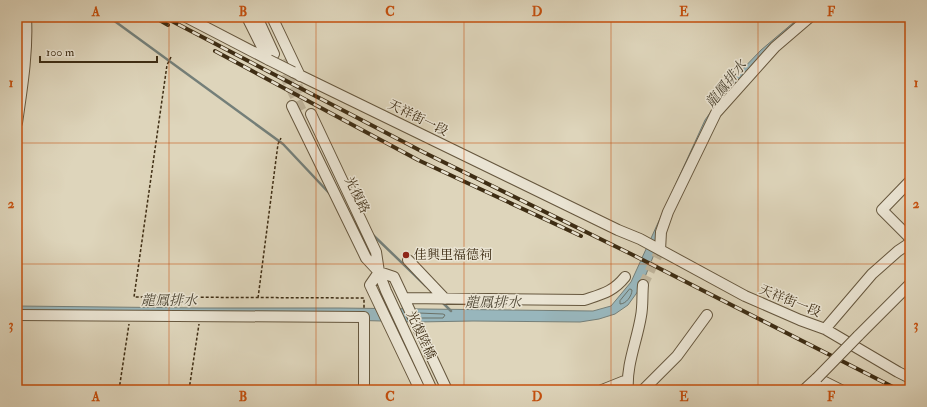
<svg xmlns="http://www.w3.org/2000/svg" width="927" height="407" font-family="'IM FELL Double Pica','Noto Serif TC',serif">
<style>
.water{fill:#98b6bc;stroke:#747f79}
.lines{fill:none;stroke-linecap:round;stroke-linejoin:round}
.shore{stroke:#6b7268;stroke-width:1}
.stream{stroke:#747f79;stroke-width:2.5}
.minor-tunnel{stroke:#beb39a;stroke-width:10;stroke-dasharray:10 5;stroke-linecap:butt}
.minor-casing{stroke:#66573e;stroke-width:12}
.path{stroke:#3e2d14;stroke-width:1.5;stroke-dasharray:3 2;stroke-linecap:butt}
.minor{stroke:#eae4d3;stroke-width:10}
.rail-casing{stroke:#3e2d14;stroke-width:4}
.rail{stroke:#eae4d3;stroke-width:2.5;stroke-dasharray:8;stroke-linecap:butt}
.minor-bridge-casing{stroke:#66573e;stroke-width:12;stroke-linecap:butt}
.minor-bridge{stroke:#eae4d3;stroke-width:10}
.grid{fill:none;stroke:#c6500e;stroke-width:1;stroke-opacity:0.55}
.poi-dot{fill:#8f2418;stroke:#eae4d3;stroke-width:1.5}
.labels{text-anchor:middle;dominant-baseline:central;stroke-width:3;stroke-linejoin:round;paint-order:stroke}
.street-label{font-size:13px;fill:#3e2d14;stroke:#eae4d3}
.poi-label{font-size:13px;fill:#3e2d14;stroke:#eae4d3;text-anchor:start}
.water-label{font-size:14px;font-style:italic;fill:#504836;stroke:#eae4d3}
.neatline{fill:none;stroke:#c6500e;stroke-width:1.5}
.grid-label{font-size:13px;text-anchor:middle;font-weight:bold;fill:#c6500e}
</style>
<rect width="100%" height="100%" fill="#ded5bb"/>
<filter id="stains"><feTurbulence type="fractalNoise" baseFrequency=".005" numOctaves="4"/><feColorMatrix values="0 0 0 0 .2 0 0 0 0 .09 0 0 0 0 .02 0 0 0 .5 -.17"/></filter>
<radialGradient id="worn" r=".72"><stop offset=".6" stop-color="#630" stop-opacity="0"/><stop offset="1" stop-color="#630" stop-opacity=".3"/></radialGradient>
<path class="water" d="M800,17H817L773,55L716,118L673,207L641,287L628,305L615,314L599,319L580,322L473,321L417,322L346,320L17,318V306L199,308H339L593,311L611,306L631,282L705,120L736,76L761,50Z"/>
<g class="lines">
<path class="shore" d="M630,289L632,290C632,296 626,304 620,304V301Z
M418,313L443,314L445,315L443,318H420"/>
<path class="stream" d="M109,17L283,144L331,195
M373,235L426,286
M442,302L451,311"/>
<path class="minor-tunnel" d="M284,59L301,93
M277,61L302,111
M643,285L660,250"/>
<defs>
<path id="minor" d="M186,17L269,60
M247,17L268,59
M257,17L274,54
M272,17L300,76
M293,72L618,230L640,239L745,296L800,320L825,329L898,372L910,378
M292,106L366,258L379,272L394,277L447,390
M311,114L376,252L379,272
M17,123C22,88 28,52 26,17
M910,181L882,210L910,238
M660,250L661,232L668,212L716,113L775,47L810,17
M408,260L445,299
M377,268L386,291L432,390
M379,272L370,285L420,390
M405,298L584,300C602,294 613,292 625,277
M17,315L364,317V390
M825,329L872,274L898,251L910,243
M858,336L910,284
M602,390L627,380
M628,390C626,365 637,341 641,316C643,306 642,295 643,285
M643,390L677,356L707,315
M804,390L817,378L841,390"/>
</defs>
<use href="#minor" class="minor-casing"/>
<path class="path" d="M171,57L167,65L134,297L364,298V309
M258,298L278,144L281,138
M119,390L129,324
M189,390L199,324"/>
<use href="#minor" class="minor"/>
<defs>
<path id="rail" d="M154,17L168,25
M164,17L423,152L631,254L899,390
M215,51L418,160L581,236"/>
</defs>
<use href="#rail" class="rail-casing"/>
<use href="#rail" class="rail"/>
<defs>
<path id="minor-bridge" d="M269,60L293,72
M817,378L858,336"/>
</defs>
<use href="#minor-bridge" class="minor-bridge-casing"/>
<use href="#minor-bridge" class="minor-bridge"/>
</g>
<path class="grid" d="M169,17V390M316,17V390M464,17V390M611,17V390M758,17V390M17,143H910M17,264H910"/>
<circle class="poi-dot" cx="406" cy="255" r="4"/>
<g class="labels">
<g class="street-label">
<text transform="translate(418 118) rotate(26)">天祥街一段</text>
<text transform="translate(357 195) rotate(64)">光復路</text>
<text transform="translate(790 301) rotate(22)">天祥街一段</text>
<text transform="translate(421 335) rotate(65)">光復陸橋</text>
</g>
<g class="poi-label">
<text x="414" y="255">佳興里福德祠</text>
</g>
<g class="water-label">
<text transform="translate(726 84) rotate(-51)">龍鳳排水</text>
<text x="169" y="300">龍鳳排水</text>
<text x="493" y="302">龍鳳排水</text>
</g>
</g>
<rect width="927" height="407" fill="none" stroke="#ded5bb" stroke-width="44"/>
<path d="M40 56v6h117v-6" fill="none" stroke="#3e2d14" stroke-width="2"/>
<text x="46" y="56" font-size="12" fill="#3e2d14" stroke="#eae4d3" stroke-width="3" paint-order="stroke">100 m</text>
<rect x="22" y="22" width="883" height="363" class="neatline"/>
<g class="grid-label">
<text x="96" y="16">A</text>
<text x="243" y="16">B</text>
<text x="390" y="16">C</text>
<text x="537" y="16">D</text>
<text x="684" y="16">E</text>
<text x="831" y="16">F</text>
<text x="11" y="87">1</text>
<text x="916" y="87">1</text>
<text x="11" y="208">2</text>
<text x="916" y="208">2</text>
<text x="11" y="329">3</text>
<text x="916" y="329">3</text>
<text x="96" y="401">A</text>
<text x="243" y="401">B</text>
<text x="390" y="401">C</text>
<text x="537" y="401">D</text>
<text x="684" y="401">E</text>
<text x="831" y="401">F</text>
</g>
<rect width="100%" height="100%" filter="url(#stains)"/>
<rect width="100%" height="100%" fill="url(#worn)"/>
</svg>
